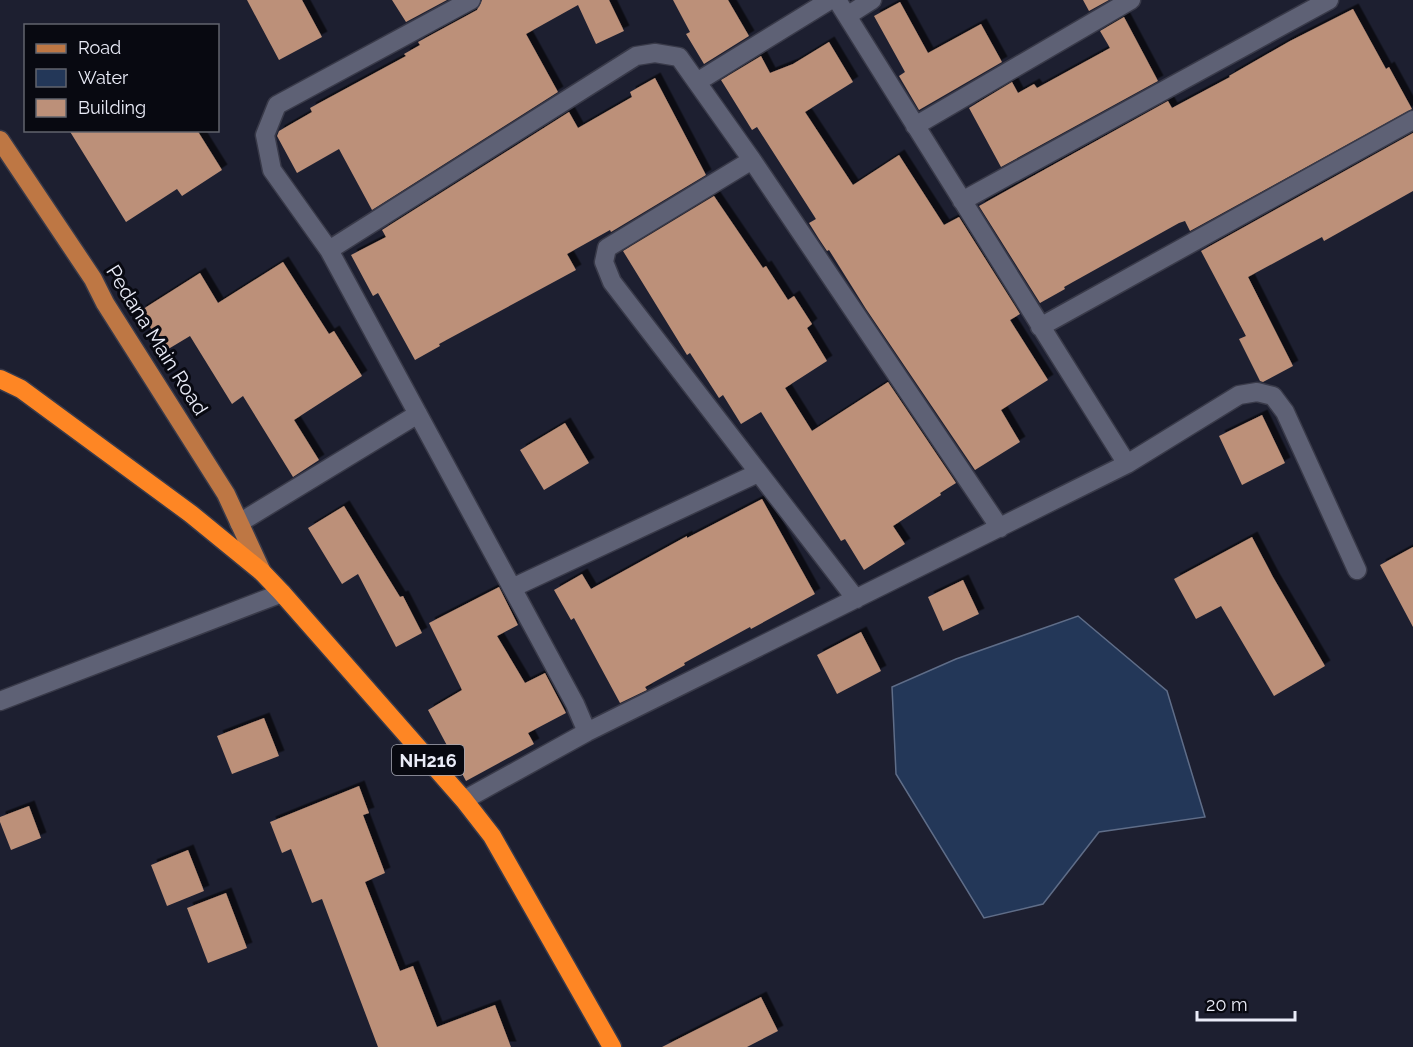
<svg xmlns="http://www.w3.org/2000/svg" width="1413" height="1047" font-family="Raleway,sans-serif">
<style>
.water{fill:#233758;stroke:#5f6d88;stroke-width:1.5}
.building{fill:#bc9079;filter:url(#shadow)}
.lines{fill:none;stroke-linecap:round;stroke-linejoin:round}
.minor-casing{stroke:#393a49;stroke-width:21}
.major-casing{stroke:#393a49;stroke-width:21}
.highway-casing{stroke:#393a49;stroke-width:21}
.minor{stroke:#5e6175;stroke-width:18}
.major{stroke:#be7744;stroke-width:18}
.highway{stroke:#fe8624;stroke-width:18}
.labels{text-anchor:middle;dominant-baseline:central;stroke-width:6;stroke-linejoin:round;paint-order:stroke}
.shield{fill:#080911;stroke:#a6a8b3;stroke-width:1.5}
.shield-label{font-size:18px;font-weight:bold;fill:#eaecf8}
.street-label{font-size:20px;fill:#eaecf8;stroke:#080911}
</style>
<defs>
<filter id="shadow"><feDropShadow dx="5.5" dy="-5.5" stdDeviation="0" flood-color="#0009"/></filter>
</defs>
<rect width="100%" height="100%" fill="#1d1f30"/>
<path class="water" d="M1078,616L1167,691L1205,817L1099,832L1043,904L984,918L896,774L892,687L956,659Z"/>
<path class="building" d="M247,0H302L322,37L279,60Z
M392,0H447L406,22Z
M482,0H609L624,31L596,44L578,5L526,34L558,92L372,210L339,149L297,173L277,136L279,131L312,112L310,108L406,56L404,54L420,45L418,42L477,10Z
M673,0H728L749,36L704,64L686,34L690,32Z
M1083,0H1109L1089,11Z
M900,2L928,53L981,24L1002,62L919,110L899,76L905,72L874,16Z
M1353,9L1386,69L1389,67L1412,109L1190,231L1185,221L1179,223L1064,287L1065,289L1040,303L979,206L1168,101L1172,108L1230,77L1229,76L1290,41Z
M1124,17L1158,81L1001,167L969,108L1012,82L1018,93L1034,84L1037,88L1110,48L1100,31Z
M829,42L853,82L805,112L853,185L899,155L944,225L959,217L1020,314L1010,320L1048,380L1001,410L1020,442L975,470L866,309L829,250L827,251L819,239L809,223L816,219L757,127L752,130L721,80L761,56L770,73L793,64Z
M655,78L706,175L611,232L610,230L567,254L576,270L439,344L440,346L415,360L378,293L373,296L351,255L386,237L382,230L569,112L578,128L632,97L630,92Z
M69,130H197L222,170L182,196L177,189L126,222Z
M1413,133V191L1324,241L1322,237L1248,277L1293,366L1263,382L1260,381L1239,339L1246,336L1201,251Z
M714,196L763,268L766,266L788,300L794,296L812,324L807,328L827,361L785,388L812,431L888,382L956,483L940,493L941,495L893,526L905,544L864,570L845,539L841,541L761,412L741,424L723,395L719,398L690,353L687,355L623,251Z
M283,262L329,334L334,331L362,376L294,420L319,460L293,477L243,396L232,404L190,336L165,351L140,311L200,273L218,303Z
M1262,415L1285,463L1242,485L1219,436Z
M565,423L589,463L544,490L520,450Z
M762,499L815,594L751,629L750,627L684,663L685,665L645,687L647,690L620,703L574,618L571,620L554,590L582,574L591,589L687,536V538Z
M344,506L400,597L403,596L422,633L396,647L358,574L342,584L308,528Z
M1252,537L1273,577L1325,666L1274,696L1221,606L1196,619L1174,579Z
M1413,547V627L1380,565Z
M963,580L979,614L943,631L928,597Z
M499,587L518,625L497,636L525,683L545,673L566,713L528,733L534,744L466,781L428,710L462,690L429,623Z
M861,632L881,671L837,694L817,655Z
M264,718L279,756L232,774L217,736Z
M359,786L369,813L363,815L385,873L365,882L400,971L413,966L437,1027L495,1005L511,1047H378L322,899L312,903L291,849L282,853L270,822Z
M29,806L41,838L11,850L0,822V817Z
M188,850L204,891L167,906L151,865Z
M226,893L247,948L208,963L187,908Z
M761,997L778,1031L747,1047H662Z"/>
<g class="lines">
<defs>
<path id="minor" d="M471,0L277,105L265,135L272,170L329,250L575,704L587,732
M847,16L872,0
M697,82L830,0
M915,126L1131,0
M752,160L607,248L604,262L612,282L856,599
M962,201L1329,0
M329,250L636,56L655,53L679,57L752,160L1000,528
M1040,327L1413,120
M1127,464L1239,395L1257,392L1273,396L1285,412L1357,570
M239,523L418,414
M512,588L758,473
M0,701L282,593
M464,800L587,732L1127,464L837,0"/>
<path id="major" d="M0,140L93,279L105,303L226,494L262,572"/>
<path id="highway" d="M0,379L21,389L191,514L262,572L282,593L464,800L492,836L612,1047"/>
</defs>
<use href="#minor" class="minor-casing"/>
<use href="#major" class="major-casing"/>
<use href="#highway" class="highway-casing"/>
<use href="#minor" class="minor"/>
<use href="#major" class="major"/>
<use href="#highway" class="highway"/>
</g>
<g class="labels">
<rect class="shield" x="392" y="745" width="72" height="30" rx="4.5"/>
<g class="shield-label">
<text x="428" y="760">NH216</text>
</g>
<g class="street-label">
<text transform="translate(157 340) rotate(58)">Pedana Main Road</text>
</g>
</g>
<rect x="24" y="24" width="195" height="108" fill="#080911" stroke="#62646d" stroke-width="1.5"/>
<rect x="36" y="44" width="30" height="9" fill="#be7744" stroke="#62646d" stroke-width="1.5"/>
<text x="78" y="54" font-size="18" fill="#eaecf8">Road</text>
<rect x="36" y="69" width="30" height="18" fill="#233758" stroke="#62646d" stroke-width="1.5"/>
<text x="78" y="84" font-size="18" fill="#eaecf8">Water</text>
<rect x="36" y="99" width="30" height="18" fill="#bc9079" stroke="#62646d" stroke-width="1.5"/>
<text x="78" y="114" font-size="18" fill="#eaecf8">Building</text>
<path d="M1197 1011v9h98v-9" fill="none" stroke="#eaecf8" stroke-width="3"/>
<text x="1206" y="1011" font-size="18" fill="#eaecf8" stroke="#080911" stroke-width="4.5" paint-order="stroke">20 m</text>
</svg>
